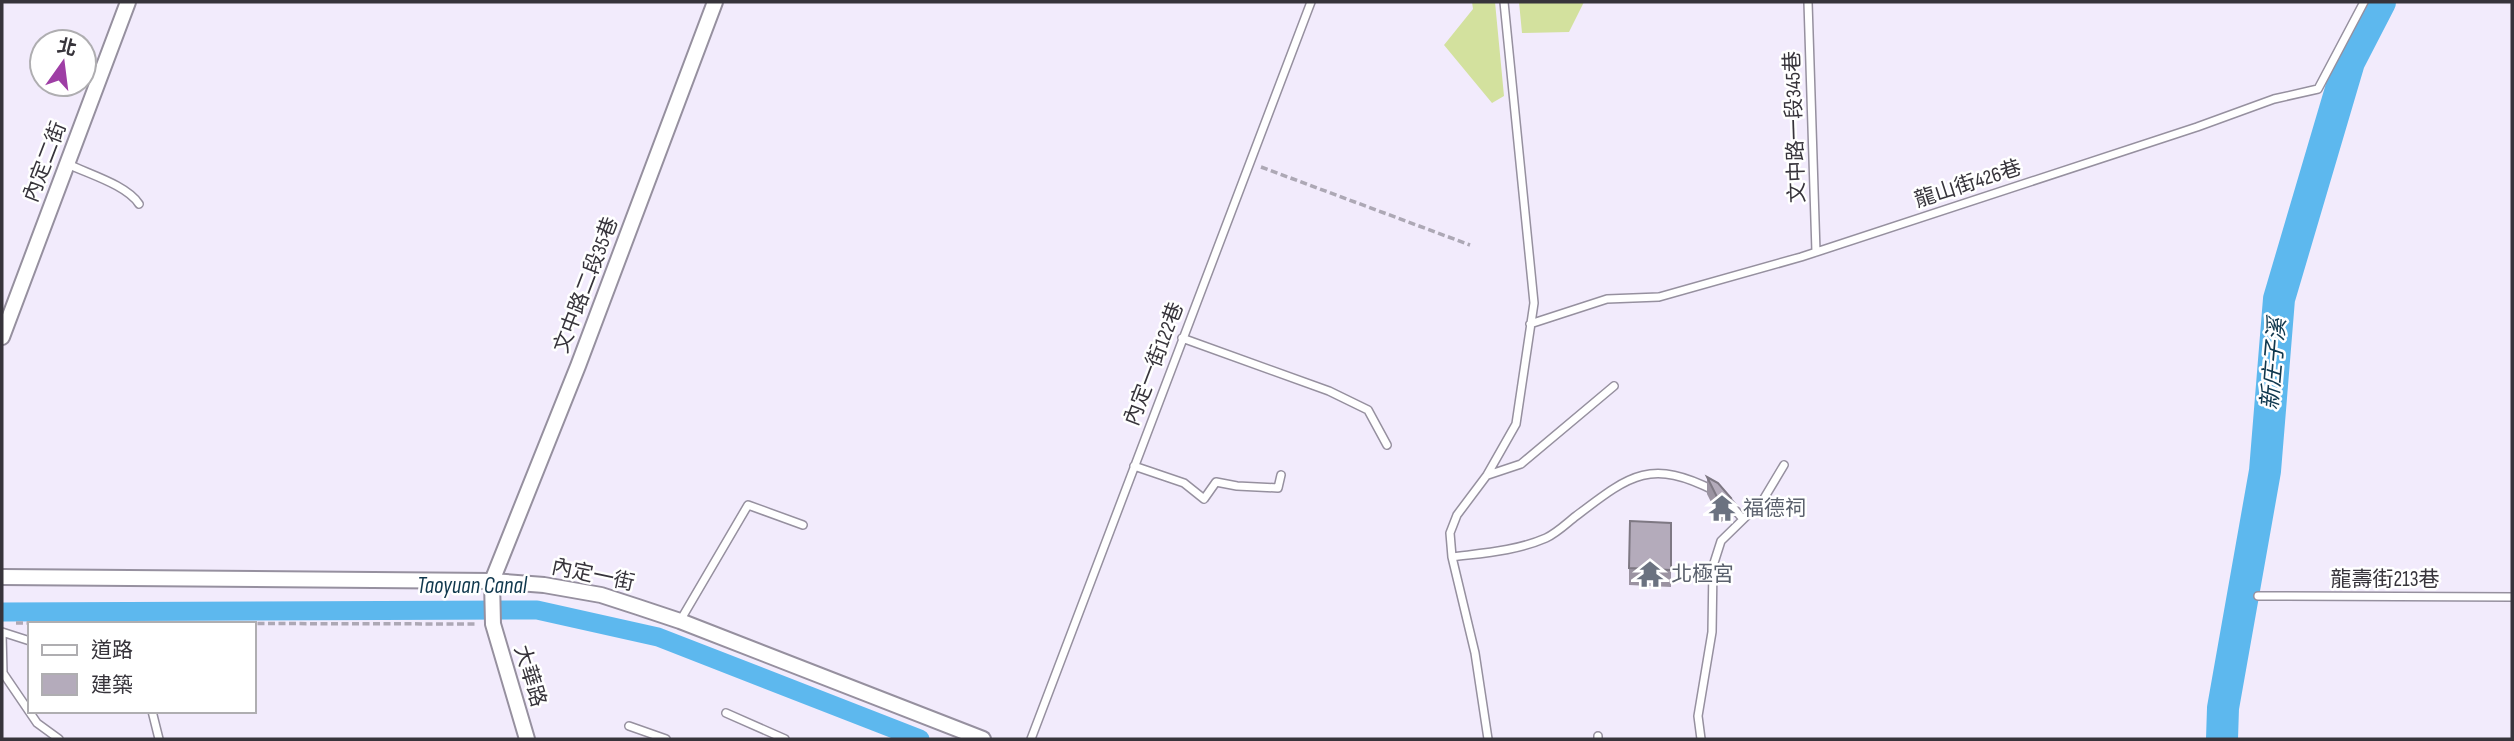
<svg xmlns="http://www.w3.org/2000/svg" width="2514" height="741" font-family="'Sofia Sans Condensed','Noto Sans TC',sans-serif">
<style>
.green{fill:#d3e19e}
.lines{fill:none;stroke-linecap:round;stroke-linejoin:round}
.canal{stroke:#5db8ee;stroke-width:19}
.river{stroke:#5db8ee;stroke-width:32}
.lane-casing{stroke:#96909f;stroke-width:10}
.street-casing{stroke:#96909f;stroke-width:18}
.path{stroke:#ada8b5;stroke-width:3.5;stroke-dasharray:7 3.5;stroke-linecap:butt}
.lane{stroke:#fff;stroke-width:7}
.street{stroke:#fff;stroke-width:14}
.wall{fill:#9b93a1}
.shaded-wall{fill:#7e7883}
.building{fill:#b4abbb;stroke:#7e7883;stroke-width:2}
.labels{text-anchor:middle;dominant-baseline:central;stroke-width:5;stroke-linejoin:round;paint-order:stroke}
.street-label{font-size:21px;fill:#37343b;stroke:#fff}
.worship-label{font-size:21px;fill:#5b616d;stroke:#fff;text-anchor:start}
.water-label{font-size:23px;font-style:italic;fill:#0f374d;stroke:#fff}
</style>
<rect width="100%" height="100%" fill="#f2ebfc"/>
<path class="green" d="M1472,2H1495L1504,96L1492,103L1444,45L1473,9Z
M1519,2H1584L1569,32L1522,33Z"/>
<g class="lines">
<path class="canal" d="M2,612L537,610L658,637L920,739"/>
<path class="river" d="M2222,739L2223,708L2265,471L2279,299L2349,62L2380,2"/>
<defs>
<path id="lane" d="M1808,2L1816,252
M68,164C88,174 127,185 139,204
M1530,324L1607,299L1659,297L1801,257L2197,127L2274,99L2318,89L2364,2
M1182,338L1329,391L1368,410L1387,445
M1134,466L1184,483L1204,499L1216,482L1237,486L1278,488L1281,475
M1488,475L1521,464L1614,386
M1725,498L1742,518
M1452,557C1483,553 1516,551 1546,538C1557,533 1567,523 1576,516C1630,475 1650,458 1715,491
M2258,596L2512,597
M680,621L748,505L803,525
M2,632L30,641
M2,633L3,673L37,723L59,739
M152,711L159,739
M726,713L785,739
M629,726L666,739
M1598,736V739
M1031,739L1311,2
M1488,739L1475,653L1452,557L1450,533L1457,515L1487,475L1516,424L1534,303L1504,2
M1701,739L1698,716L1712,632L1713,566L1721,541L1763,500L1784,465"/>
<path id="street" d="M2,337L128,2
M2,577L492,581L544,585L601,595L638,607L680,621L983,739
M527,739L493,624L492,581L578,366L715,2"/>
</defs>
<use href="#lane" class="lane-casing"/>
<use href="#street" class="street-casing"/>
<path class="path" d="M1261,167L1470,245
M16,623L477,624"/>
<use href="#lane" class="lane"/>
<use href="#street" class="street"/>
</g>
<path class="wall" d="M1707,477L1731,515L1721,522L1707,494Z
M1671,523V587L1629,585V568Z"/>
<path class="shaded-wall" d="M1731,498V515L1721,522V505Z"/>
<path class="building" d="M1707,477L1718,483L1731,498L1721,505Z
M1630,521L1671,523V570L1629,568Z"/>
<defs>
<symbol id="temple-bare" viewBox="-9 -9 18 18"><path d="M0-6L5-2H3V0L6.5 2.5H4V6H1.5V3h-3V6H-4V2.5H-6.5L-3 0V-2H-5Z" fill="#6b7280" stroke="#fff" stroke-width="2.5" paint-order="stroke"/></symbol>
</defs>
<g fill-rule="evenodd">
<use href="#temple-bare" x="1703" y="489" width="38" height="38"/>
<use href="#temple-bare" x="1631" y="555" width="38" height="38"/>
</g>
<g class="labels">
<g class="street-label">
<text transform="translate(1795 127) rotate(-92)">文中路一段345巷</text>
<text transform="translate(45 162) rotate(-69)">內定二街</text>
<text transform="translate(1968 184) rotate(-18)">龍山街426巷</text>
<text transform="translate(586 285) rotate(-69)">文中路二段35巷</text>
<text transform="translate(1154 364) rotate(-69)">內定一街122巷</text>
<text transform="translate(593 575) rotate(12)">內定一街</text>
<text x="2385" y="579">龍壽街213巷</text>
<text transform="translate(530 676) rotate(73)">大華路</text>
</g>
<g class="worship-label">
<text x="1743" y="508">福德祠</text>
<text x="1671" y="574">北極宮</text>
</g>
<g class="water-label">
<text transform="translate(2274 364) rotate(-85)">新庄子溪</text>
<text x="472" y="586">Taoyuan Canal</text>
</g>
</g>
<rect width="2514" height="741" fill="none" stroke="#37343b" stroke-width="7"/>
<rect x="28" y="622" width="228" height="91" fill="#ffffff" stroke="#afaeb1" stroke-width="2"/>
<rect x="42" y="645" width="35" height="10" fill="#ffffff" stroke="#afaeb1" stroke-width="2"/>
<text x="91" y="657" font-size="21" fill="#37343b">道路</text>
<rect x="42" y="674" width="35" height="21" fill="#b4abbb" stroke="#afaeb1" stroke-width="2"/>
<text x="91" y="692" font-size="21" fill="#37343b">建築</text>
<g transform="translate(63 63) rotate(14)"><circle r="33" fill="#ffffff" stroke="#afaeb1" stroke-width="2"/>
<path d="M0-5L12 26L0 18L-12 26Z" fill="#9e3ea5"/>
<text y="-10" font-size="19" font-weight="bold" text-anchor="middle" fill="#37343b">北</text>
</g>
</svg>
